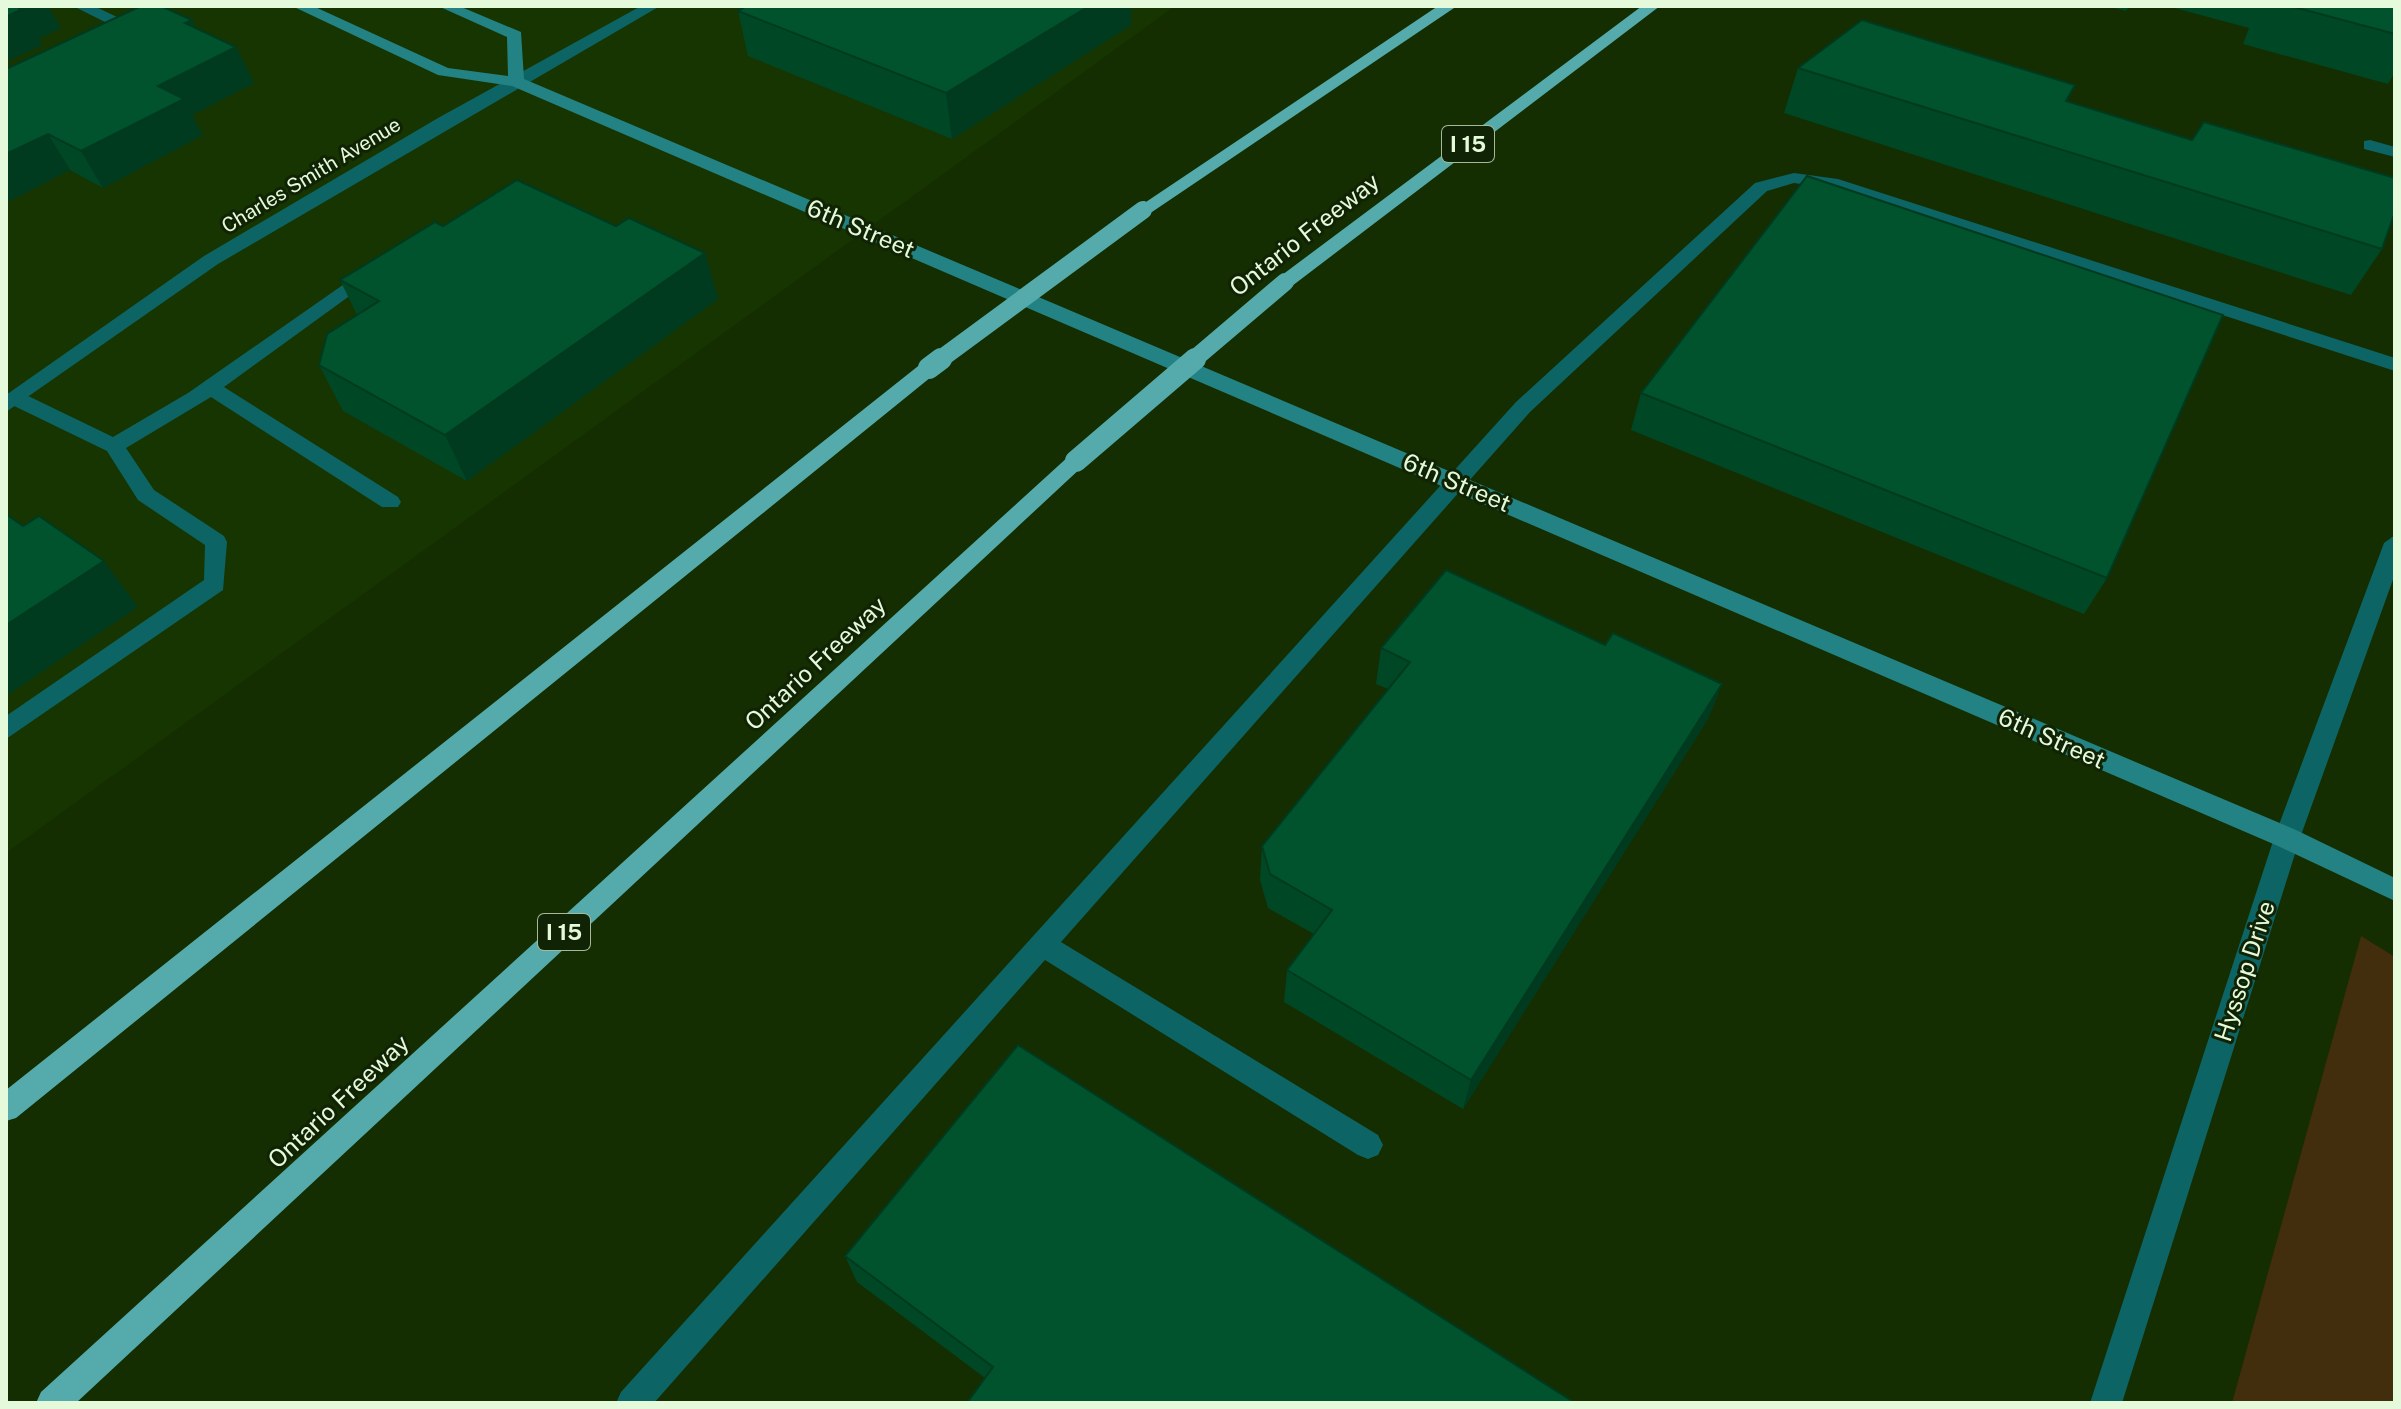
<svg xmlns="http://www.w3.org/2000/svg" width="2401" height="1409" font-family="'Public Sans',sans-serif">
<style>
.built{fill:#173501}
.green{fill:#422d0c}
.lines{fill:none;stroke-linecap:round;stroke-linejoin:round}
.lane{fill:#0d6465;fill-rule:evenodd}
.street{fill:#0d6465;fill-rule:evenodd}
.secondary{fill:#238283;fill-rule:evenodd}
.highway{fill:#55abab;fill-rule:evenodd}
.highway-bridge-far1{stroke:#55abab;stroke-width:18}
.highway-bridge{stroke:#55abab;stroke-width:22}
.wall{fill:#004726}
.shaded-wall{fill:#003a1f}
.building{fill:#00532c;stroke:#003a1f;stroke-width:2}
.labels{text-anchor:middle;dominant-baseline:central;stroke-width:6;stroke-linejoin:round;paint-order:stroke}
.far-street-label{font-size:20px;fill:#e4fada;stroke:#102304}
.shield{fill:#102304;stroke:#a4ba9a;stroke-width:2}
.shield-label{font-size:22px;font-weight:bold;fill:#e4fada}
.street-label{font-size:24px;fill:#e4fada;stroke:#102304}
</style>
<rect width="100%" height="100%" fill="#142e01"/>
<path class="built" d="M6,6H1175L6,853Z"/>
<path class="green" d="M2361,936L2395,957V1403H2232Z"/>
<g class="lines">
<path class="lane" d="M73,6H94L117,17L141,6H162L117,28Z
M2370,140L2395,147V157L2364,149V141Z
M1794,173L1838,179L2395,358V371L1830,188L1794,183L1767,191L1530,412L1061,942L1378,1135L1383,1145L1378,1155L1368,1159L1358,1155L1045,960L654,1403H616L621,1392L1516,402L1755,183Z
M370,266L377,268V276L224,387L398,497L401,502L398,507H382L211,397L126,448L154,490L224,536L227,542L223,590L6,739V716L204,580L205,545L138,500L107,451L8,403V393H22L113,437L188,393Z"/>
<path class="street" d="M641,6H660L218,264L6,412V395L204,256L438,118Z
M2395,535V574L2300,838L2122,1403H2090L2274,838L2384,543Z"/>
<path class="secondary" d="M292,6H313L448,68L508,76L507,37L438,6H459L521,32L524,79L2296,830L2395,878V901L2278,846L512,86L438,75Z"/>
<path class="highway" d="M1438,6H1457L1149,214L1143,215L1134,210Z
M1642,6H1660L1292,286H1278V278Z
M929,362L936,363L939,368L936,373L16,1118L6,1121V1090L922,363Z
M1076,454L1083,456L1087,461L1083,466L76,1403H36L41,1392L1069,456Z"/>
<path class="highway-bridge-far1" d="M938,361L1143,210
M1192,361L1285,282"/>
<path class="highway-bridge" d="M929,368L941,359
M1076,461L1195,359"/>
</g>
<path class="wall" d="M747,6H1131V25L952,139L748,56L738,11Z
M2107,6H2130L2126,11Z
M2167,6H2395V72L2388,84L2243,44L2249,28Z
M196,28L236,47L254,83L192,115L203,135L103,188L70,170L6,69Z
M1798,68L2075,85L2067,102L2382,249L2351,295L1784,113Z
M443,226H616L705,253L718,299L467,481L343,411L319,365L357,315L340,280Z
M1641,393L2107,578L2084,614L1631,430Z
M1605,645L1722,684L1708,719L1463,1109L1284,1002L1287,970L1314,934L1268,908L1260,880L1262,846L1388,689L1376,684L1381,648Z
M845,1256L1575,1403L985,1378L857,1282Z"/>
<path class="shaded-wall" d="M14,6H48L61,28L39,39L43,45L6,62V17Z
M1089,6H1131V25L952,139L946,93Z
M192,20L210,56L185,23Z
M236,47L254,83L192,115L203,135L103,188L81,151L158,86Z
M48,134L70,170L6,203V154Z
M705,253L718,299L467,481L445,435Z
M104,561L138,607L6,696V625Z
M1722,684L1708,719L1463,1109L1471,1080Z"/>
<path class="building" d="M6,6H15L22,9L6,17Z
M141,6H161L192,20L185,23L236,47L158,86L184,99L81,151L48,134L6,154V69Z
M747,6H1089L946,93L738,11Z
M2290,6H2395V34Z
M1862,20L2075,85L2066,101L2192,140L2204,122L2395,178V212L2382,249L1798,68Z
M1807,176L2223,315L2107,578L1641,393Z
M517,180L616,226L629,218L705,253L445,435L319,365L327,334L379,301L340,280L435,222L443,226Z
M6,514L23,526L39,516L104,561L6,625Z
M1446,570L1605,645L1613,633L1722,684L1471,1080L1287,970L1332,910L1270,874L1262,846L1410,662L1381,648Z
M1018,1045L1575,1403H967L993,1367L845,1256Z"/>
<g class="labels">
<g class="far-street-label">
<text transform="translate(311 175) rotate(-31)">Charles Smith Avenue</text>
</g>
<g class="shield">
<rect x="1442" y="126" width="52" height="36" rx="6"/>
<rect x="538" y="914" width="52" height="36" rx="6"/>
</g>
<g class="shield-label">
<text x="1468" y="144">I 15</text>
<text x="564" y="932">I 15</text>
</g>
<g class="street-label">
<text transform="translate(861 228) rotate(23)">6th Street</text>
<text transform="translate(1304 234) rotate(-38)">Ontario Freeway</text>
<text transform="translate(1457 482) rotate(23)">6th Street</text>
<text transform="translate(815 663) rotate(-43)">Ontario Freeway</text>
<text transform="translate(2052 738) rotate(24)">6th Street</text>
<text transform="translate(2244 971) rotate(-72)">Hyssop Drive</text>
<text transform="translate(338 1101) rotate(-43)">Ontario Freeway</text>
</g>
</g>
<rect width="2401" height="1409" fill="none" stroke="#e4fada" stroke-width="16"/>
</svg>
